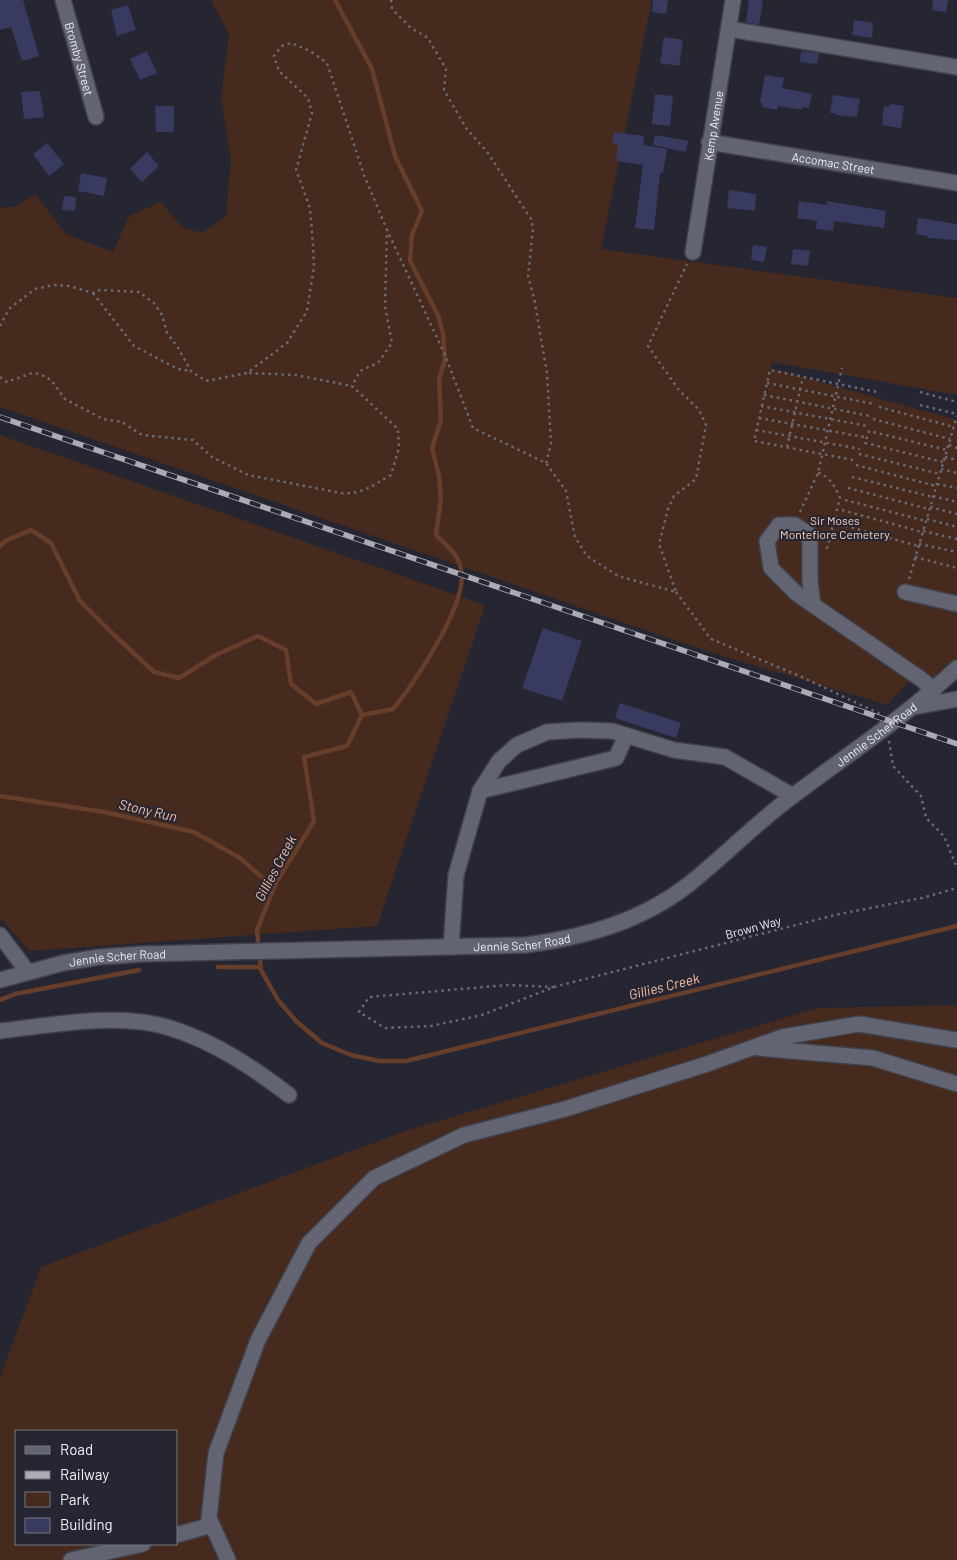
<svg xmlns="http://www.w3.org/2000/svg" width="957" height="1560" font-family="Barlow,sans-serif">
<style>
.green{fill:#452a1d;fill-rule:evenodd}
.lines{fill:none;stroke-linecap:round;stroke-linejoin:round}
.stream{stroke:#673e2a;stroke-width:4.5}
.building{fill:#383a60}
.minor-casing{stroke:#40404b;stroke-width:18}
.path{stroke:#696a75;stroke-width:2.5;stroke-dasharray:2.5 4;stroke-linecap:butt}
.minor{stroke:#636472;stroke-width:15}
.rail-casing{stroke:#aaabb4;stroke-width:5.5}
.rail{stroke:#252632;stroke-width:4;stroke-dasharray:11;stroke-linecap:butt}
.labels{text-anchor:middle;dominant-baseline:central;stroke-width:4;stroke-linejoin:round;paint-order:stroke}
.street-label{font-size:12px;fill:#eeeff7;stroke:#252632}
.park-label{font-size:12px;fill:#ffd2bd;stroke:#252632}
.water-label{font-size:14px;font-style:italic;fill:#f8bea2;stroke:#252632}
</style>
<rect width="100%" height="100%" fill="#252632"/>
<path class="green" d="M211,0H652L601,249L957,298V395L772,362L770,368L957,420V660L933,682L910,680L887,705L700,649L0,407V208L17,206L35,194L66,234L113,252L129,216L161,202L182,227L202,233L226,216L231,159L221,98L229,34Z
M0,435L485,605L377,926L29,951L0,917Z
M957,1005V1560H0V1378L41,1267L408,1130L818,1008ZM16,1431H176V1544H16Z"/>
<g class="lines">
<path class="stream" d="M335,0L372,69L395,156L422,211L412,235L410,261L438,315L443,334L445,360L439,379L441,420L432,448L439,476L441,499L436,535C447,546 458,554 461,569C469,602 414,684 393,709L362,715
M0,546L5,541L31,530L51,543L80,601L112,633L154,672L179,678L216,655L258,636L286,650L291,684L316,704L351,692L362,715L347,746L304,757L314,821L276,883L257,930L261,970L278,1000L296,1021L322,1043L351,1055L379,1061H406L957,926
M0,796L104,812L194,832L240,858L274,888
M218,967H261
M0,1000L15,994L139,970"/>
</g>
<path class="building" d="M0,0H23L39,56L22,61L11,27L0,30Z
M653,0H668L666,14L652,12Z
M749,0H763L759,25L746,22Z
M933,0H948L946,12L932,10Z
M128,5L136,30L117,36L111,10Z
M854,20L873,23L872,38L852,35Z
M664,37L683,40L679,66L660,63Z
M147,51L157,73L140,80L130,59Z
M801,51L819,53L817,64L800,62Z
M765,75L784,78L782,88L812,94L809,108L802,107V110L778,106L777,110L762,107V103L760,102Z
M40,91L44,117L24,119L21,92Z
M655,94L673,96L670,126L652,124Z
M833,95L860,99L857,117L835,115V113H830Z
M890,104L904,106L901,128L882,125L884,106L889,107Z
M155,106H174V132H156Z
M614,132L644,136L643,145L667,149L663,173H660L654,230L635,228L643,165L616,161L618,144H612Z
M655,135L688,141L686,152L653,145Z
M47,143L64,164L49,176L33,154Z
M147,152L159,166L142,182L130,169Z
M81,173L107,178L104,196L78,191Z
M729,190L756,194L755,211L727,208Z
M64,196L76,197L75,211L62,210Z
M799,201L827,205V201L886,211L884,228L834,221L833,231L816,229L817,221L797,218Z
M918,218L957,224V240L928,238V236L916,234Z
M753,245L767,247L764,262L751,260Z
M793,249L810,251L808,266L791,264Z
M543,628L582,641L562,701L522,688Z
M620,703L681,723L676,738L615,718Z"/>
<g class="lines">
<defs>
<g id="minor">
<path id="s1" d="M63,0L96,117"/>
<path d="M729,29L957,67"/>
<path id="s2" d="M709,142L957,183"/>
<path id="s3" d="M693,252L733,0"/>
<path d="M905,592L957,604"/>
<path d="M813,605L810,581V535L795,525H779L767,541L771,568L796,593L813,605L921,679L934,690"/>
<path d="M914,707L957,699"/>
<path d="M480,791L616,758L626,736"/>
<path d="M0,935L27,971"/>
<path d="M451,947L456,875L480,791L499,761L517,745L547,732L579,730L612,731L674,750L725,757L793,796"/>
<path id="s4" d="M0,980L63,963L99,957L142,954L526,945C585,937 640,922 688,885C722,858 752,827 786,801C844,757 904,718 957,668"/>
<path d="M0,1031C53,1025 119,1012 170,1028C215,1042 252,1067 289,1095"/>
<path d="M758,1048L873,1058L957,1084"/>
<path d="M176,1535L212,1525"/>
<path d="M71,1560L143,1544"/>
<path d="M228,1560L209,1518L216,1453L258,1340L309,1243L374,1178L464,1135L565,1109L707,1064L782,1037L859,1024L957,1040"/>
</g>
</defs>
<use href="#minor" class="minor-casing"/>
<path class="path" d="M391,0L392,9L411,28L428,38L446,69L444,90L466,128L488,153L531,219L533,229L528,276L534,298L547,373L551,444L546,463
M93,293L134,346L178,369L191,371
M0,326L9,309L35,289L54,285L69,286L93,293L100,290L139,292L154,303L162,315L167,333L177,346L191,371L206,381L247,373L287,343L307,311L314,267L313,245L310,208L296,170L312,113L308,98L279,71L274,56L282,46L291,43L310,51L327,63L364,175L387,230
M249,373L296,375L352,386
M0,377L7,382L32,373L40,374L51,380L65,399L103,419L122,422L142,435L193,440L212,457L248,475L341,493C362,495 373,485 391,475L399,448L398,429L352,386L360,371L378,363L392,343L385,306L387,230L445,355L473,428L546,463L566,491L575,537L587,556L618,576L676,592L659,544L668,509L674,496L696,479L706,425L699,410L678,389L648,346L687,264
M767,383L874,404
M920,392L957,402
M764,395L870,416
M920,405L957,414
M761,406L867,426
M879,407L954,427
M759,418L864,437
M873,419L950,439
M756,430L860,449
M949,445L957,448
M787,447L803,377
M859,454L940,474
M945,457L957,460
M853,460L754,441L770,370L877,392
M943,462L865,443L869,431L947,450
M856,465L936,486
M941,469L957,473
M818,473C830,476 835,487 840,498L826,552
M852,477L933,497
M937,484L957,488
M848,488L929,509
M933,496L957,502
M845,500L926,521
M930,507L957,514
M842,510L922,532
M800,512L818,473L842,368
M927,519L957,527
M839,524L918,546
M923,531L957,539
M919,544L957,552
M915,557L957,568
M909,579L957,416
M676,592L711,639L802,677L880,714
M889,741L893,766L921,796L926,818L944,836L957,868
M554,987L507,985L369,997L359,1012L385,1028L431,1026L482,1015L554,987L839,914L922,898L957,888"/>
<use href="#minor" class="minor"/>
<defs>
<path id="rail" d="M0,417L957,744"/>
</defs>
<use href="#rail" class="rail-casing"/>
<use href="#rail" class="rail"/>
</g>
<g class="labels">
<g class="street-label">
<text stroke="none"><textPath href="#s1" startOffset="61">Bromby Street</textPath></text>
<text stroke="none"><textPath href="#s3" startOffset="128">Kemp Avenue</textPath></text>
<text stroke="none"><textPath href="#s2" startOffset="126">Accomac Street</textPath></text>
<text stroke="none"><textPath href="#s4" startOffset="945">Jennie Scher Road</textPath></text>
<text transform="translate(753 927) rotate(-15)">Brown Way</text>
<text stroke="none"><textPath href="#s4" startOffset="525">Jennie Scher Road</textPath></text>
<text stroke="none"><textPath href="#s4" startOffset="120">Jennie Scher Road</textPath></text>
</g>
<g class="park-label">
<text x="835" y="520">Sir Moses<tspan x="835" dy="14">Montefiore Cemetery</tspan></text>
</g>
<g class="water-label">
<text transform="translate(148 810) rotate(13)">Stony Run</text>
<text transform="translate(275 868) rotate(-62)">Gillies Creek</text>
<text transform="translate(664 986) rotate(-14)">Gillies Creek</text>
</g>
</g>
<rect x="15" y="1430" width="162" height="115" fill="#252632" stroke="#757681"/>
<rect x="25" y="1446" width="25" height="8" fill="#636472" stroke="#757681"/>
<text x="60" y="1455" font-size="15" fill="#eeeff7">Road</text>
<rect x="25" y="1471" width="25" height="8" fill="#aaabb4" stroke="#757681"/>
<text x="60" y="1480" font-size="15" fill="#eeeff7">Railway</text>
<rect x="25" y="1492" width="25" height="15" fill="#452a1d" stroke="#757681"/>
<text x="60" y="1505" font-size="15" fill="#eeeff7">Park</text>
<rect x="25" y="1518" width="25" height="15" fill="#383a60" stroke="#757681"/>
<text x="60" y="1530" font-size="15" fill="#eeeff7">Building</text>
</svg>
